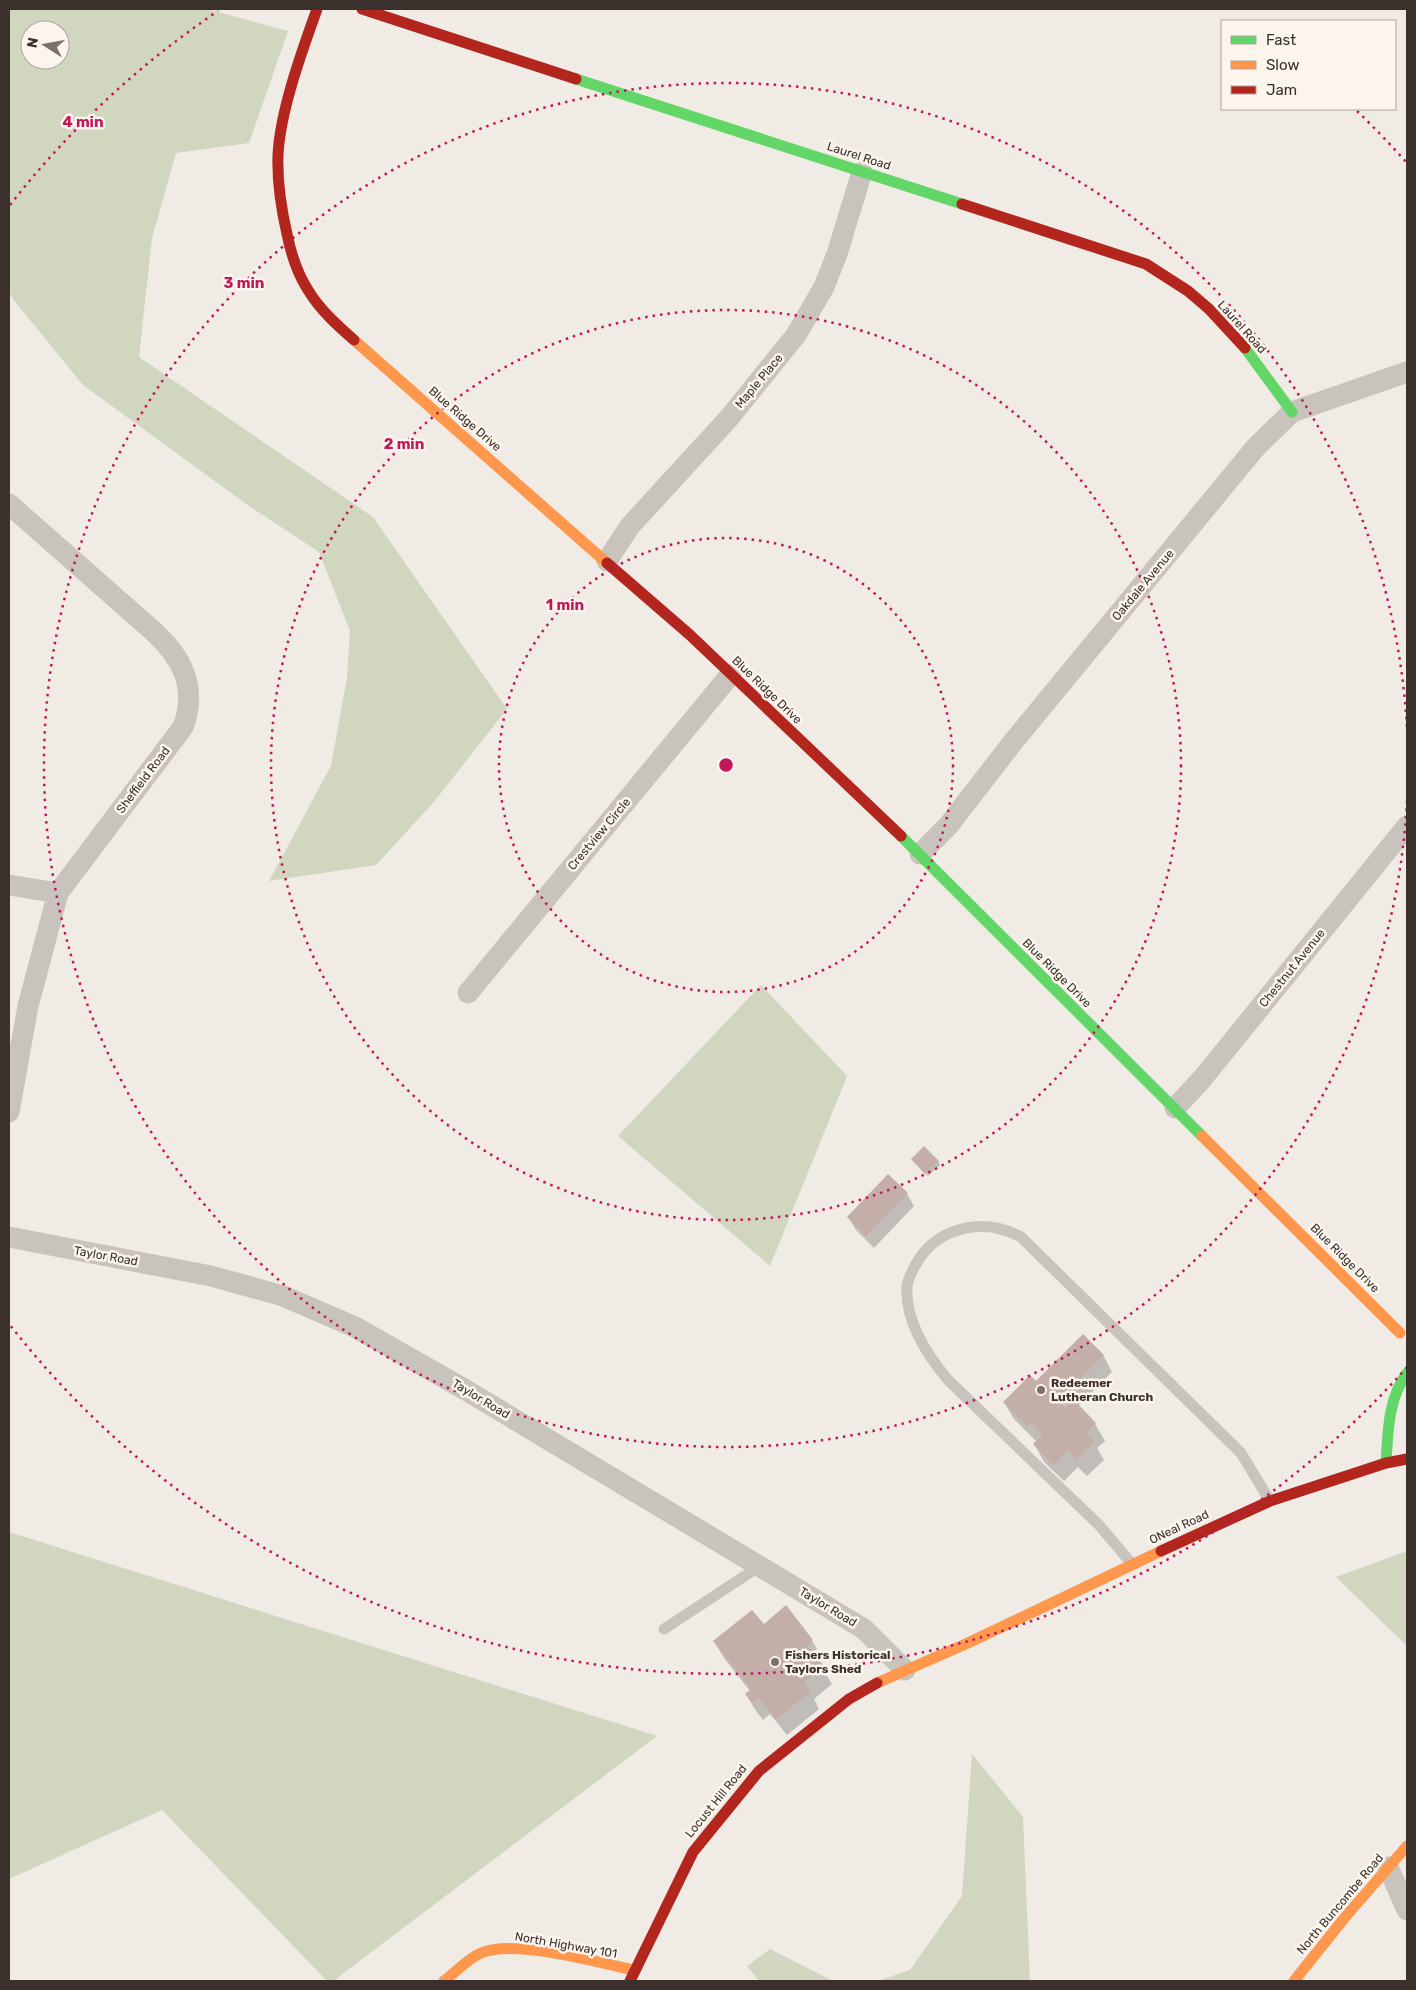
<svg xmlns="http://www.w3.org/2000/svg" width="1416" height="1990" font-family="Rubik,sans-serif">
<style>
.green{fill:#d1d6bf;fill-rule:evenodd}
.shadow{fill:#0003}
.building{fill:#c3afa7}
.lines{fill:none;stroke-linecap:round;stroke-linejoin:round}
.lane{stroke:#c9c3be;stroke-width:11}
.street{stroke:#c9c3be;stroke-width:21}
.fast{stroke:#63d668;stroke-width:11}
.slow{stroke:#ff974d;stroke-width:11}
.jam{stroke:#b3261e;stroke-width:11}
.ring{fill:none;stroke:#c2185b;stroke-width:2.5;stroke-dasharray:2.5 5}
.poi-dot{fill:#7a716c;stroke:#fbf5ee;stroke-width:2}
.labels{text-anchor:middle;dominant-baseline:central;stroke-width:5;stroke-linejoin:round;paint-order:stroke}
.street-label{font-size:12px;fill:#3b302b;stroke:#fbf5ee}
.poi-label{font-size:12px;font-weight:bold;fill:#3b302b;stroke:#fbf5ee;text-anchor:start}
.centre{fill:#c2185b;stroke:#fbf5ee;stroke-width:2.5}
.ring-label{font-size:15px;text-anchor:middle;font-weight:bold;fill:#c2185b;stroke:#fbf5ee;stroke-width:5;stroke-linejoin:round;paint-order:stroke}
</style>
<rect width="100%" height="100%" fill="#f0ebe5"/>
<path class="green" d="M9,9H207L288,31L249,143L176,153L152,238L139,357L373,517L507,709L433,803L376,865L269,881L331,766L347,678L350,631L319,552L249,506L83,385L9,294ZM30,30H60V60H30Z
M761,985L847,1076L770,1266L618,1136Z
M9,1532L657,1736L333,1981H327L162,1810L9,1879Z
M1407,1551V1646L1336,1577Z
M972,1754L1023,1817L1030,1981H878L910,1970L962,1896Z
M770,1949L833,1981H759L747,1966Z"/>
<path class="shadow" d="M938,1161L940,1165L928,1176L914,1162Z
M907,1194L914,1206L874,1248L856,1230L848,1217Z
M1103,1355L1112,1372L1078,1406L1095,1424L1105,1441L1097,1448L1104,1460L1087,1476L1078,1467L1064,1481L1044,1462L1035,1445L1037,1442L1014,1419L1004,1402L1036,1383Z
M786,1607L812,1641L817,1649L812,1653L832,1684L814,1699L819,1709L787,1735L770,1714L763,1720L756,1711L746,1694L750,1691L724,1658L714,1641L768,1631Z"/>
<path class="building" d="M924,1146L939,1161L925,1174L911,1159Z
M888,1174L908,1193L866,1236L847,1217Z
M1083,1334L1104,1355L1057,1401L1065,1408L1074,1400L1096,1423L1086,1433L1095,1442L1077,1460L1068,1450L1053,1465L1033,1444L1043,1435L1031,1422L1027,1426L1003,1402L1030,1375L1036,1381Z
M786,1605L813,1640L807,1646L824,1666L804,1682L811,1691L776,1719L759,1698L752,1703L745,1694L751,1689L713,1641L752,1610L764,1624Z"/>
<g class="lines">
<path class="lane" d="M1132,1564L1099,1525L948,1380C927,1355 905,1322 907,1287C908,1278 914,1267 919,1259C942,1225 986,1218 1021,1237L1241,1453L1270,1501
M664,1629L760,1566"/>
<path class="street" d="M9,504L152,630C182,657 198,687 183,727L58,893L28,1006L9,1112
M607,561L630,526L729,418L796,335L824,287L837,254L862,172
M920,854L948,826L1013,742L1256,447L1292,412L1407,372
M9,885L58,893
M468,993L731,674
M1175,1108L1202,1079L1407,826
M9,1237L211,1276L283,1296L355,1327L464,1389L864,1629L905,1670
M1388,1867L1407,1910"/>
<path class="fast" d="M576,79L962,204
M1245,348L1292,412
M901,836L1202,1136
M1386,1463C1388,1431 1388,1399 1407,1373"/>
<path class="slow" d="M354,340L607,563
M1202,1136L1400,1333
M877,1683L968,1643L1161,1551
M444,1981C456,1972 467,1959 481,1953C516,1939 597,1962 634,1970
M1294,1981L1346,1916L1407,1846"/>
<path class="jam" d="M317,9C302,51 280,111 278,155C277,182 281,208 287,234C291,254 297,273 308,290C320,310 337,325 354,340
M362,9L576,79
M962,204L1146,264L1188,291L1209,309L1245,348
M607,563L690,635L901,836
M1161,1551L1270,1501L1386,1463L1407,1459
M630,1981L693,1852L759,1771L849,1699L877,1683"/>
</g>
<g class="ring">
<circle cx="726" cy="765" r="227"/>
<circle cx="726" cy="765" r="455"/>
<path d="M1407 801A682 682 0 1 1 1407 729"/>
<path d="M1407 1367A909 909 0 0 1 10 1325M10 205A909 909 0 0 1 218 11M1357 111A909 909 0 0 1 1407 163"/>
</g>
<g class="poi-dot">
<circle cx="1041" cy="1390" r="5"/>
<circle cx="775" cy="1662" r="5"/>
</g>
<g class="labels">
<g class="street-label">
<text transform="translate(859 156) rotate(18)">Laurel Road</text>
<text transform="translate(1242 327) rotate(48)">Laurel Road</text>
<text transform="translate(759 381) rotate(-50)">Maple Place</text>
<text transform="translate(465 419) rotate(41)">Blue Ridge Drive</text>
<text transform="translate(1143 585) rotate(-50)">Oakdale Avenue</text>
<text transform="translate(767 690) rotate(44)">Blue Ridge Drive</text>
<text transform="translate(143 780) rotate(-53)">Sheffield Road</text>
<text transform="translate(599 834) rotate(-50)">Crestview Circle</text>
<text transform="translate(1292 968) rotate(-51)">Chestnut Avenue</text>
<text transform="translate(1057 973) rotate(45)">Blue Ridge Drive</text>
<text transform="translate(106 1256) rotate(10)">Taylor Road</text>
<text transform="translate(1345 1258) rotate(45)">Blue Ridge Drive</text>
<text transform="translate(481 1399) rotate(31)">Taylor Road</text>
<text transform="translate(1179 1527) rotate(-25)">ONeal Road</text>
<text transform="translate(828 1607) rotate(31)">Taylor Road</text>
<text transform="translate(716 1801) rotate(-51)">Locust Hill Road</text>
<text transform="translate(1340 1904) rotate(-50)">North Buncombe Road</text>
<text transform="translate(566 1945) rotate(10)">North Highway 101</text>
</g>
<g class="poi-label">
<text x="1051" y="1383">Redeemer<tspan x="1051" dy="14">Lutheran Church</tspan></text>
<text x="785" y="1655">Fishers Historical<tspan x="785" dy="14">Taylors Shed</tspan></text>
</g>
</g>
<circle cx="726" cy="765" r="8" class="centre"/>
<g class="ring-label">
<text x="83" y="127">4 min</text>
<text x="244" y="288">3 min</text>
<text x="404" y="449">2 min</text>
<text x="565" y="610">1 min</text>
</g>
<rect width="1416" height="1990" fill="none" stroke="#3b302b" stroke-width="20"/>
<rect x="1221" y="20" width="175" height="90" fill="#fbf5ee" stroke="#aea6a0"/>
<rect x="1231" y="36" width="25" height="8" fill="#63d668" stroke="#aea6a0"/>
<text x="1266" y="45" font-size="15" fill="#3b302b">Fast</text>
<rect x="1231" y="61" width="25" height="8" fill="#ff974d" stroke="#aea6a0"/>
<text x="1266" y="70" font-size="15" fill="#3b302b">Slow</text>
<rect x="1231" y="86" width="25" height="8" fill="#b3261e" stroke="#aea6a0"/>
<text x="1266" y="95" font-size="15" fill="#3b302b">Jam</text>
<g transform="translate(45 45) rotate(281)"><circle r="24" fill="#fbf5ee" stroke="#aea6a0"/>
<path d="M0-4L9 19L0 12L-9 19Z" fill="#7a716c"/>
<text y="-8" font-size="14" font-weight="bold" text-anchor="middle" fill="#3b302b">N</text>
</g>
</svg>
